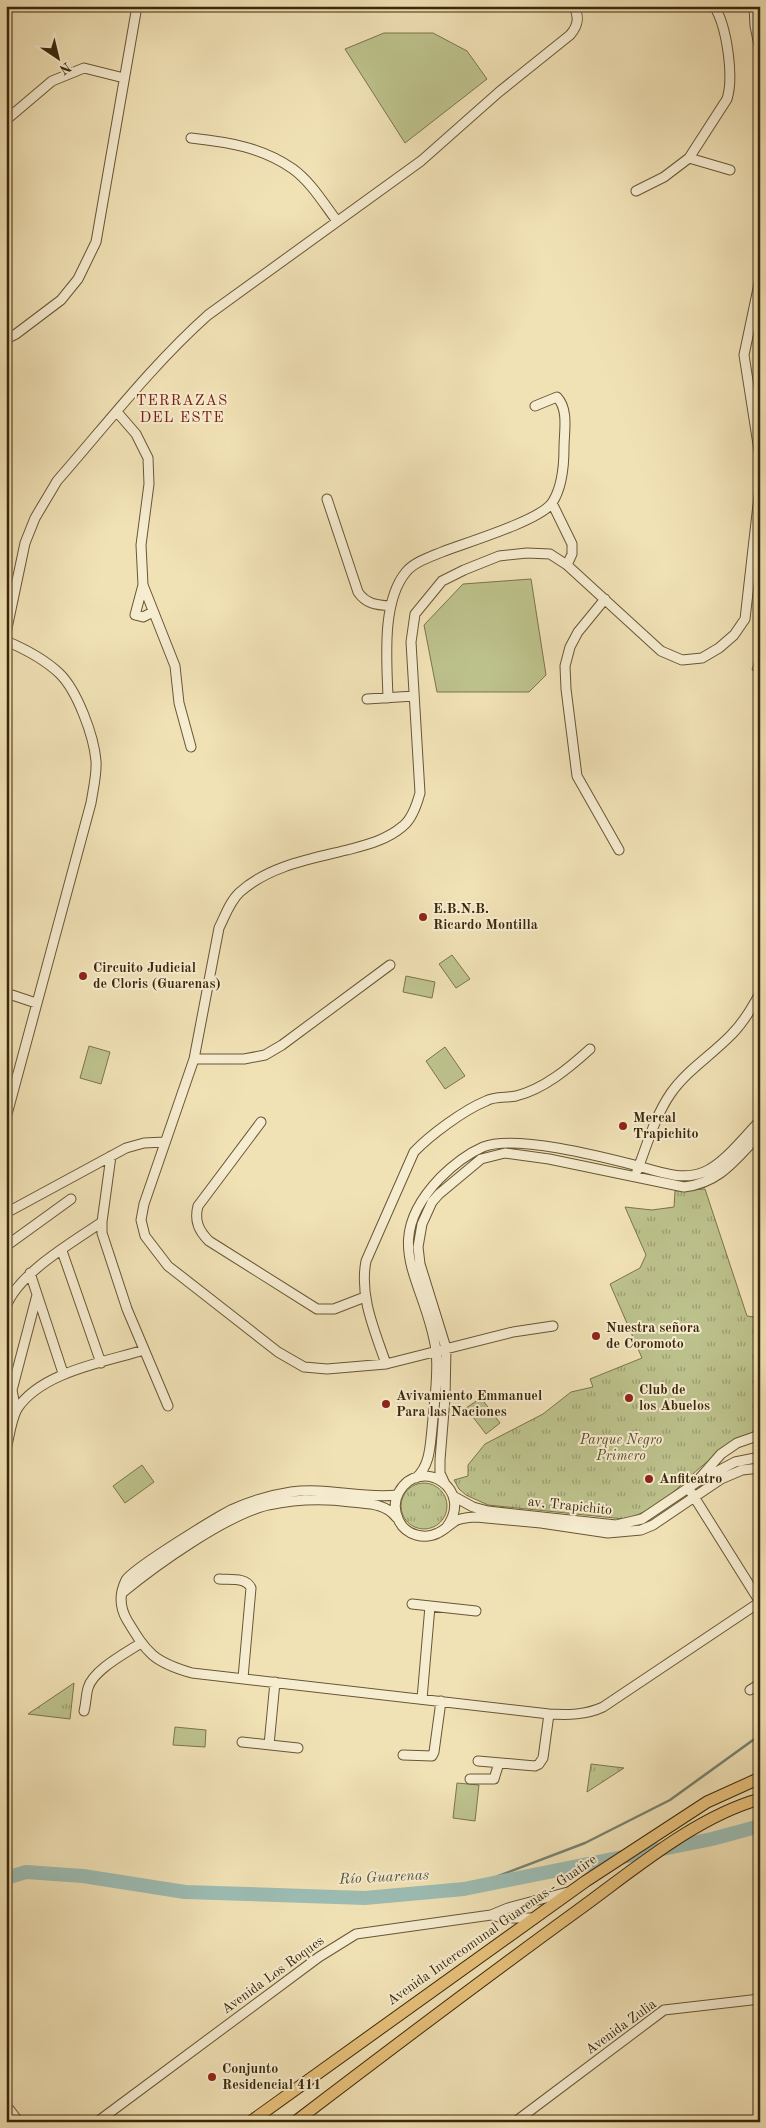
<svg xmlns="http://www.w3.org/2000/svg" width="766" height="2128" font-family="'Old Standard TT',serif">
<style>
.green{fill:#bdc28c;stroke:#7c744a}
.park{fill:url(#park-tufts);stroke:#7c744a}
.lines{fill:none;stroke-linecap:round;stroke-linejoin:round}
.stream{stroke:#758170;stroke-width:2.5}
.river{stroke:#9cbdb4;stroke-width:14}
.minor-casing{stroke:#685634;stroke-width:11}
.major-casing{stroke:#3a2709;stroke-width:13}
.minor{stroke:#f6ecd0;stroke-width:9}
.major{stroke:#e8c17b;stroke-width:11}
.poi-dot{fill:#8f2418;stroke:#f6ecd0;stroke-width:2}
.labels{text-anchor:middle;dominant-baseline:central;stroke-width:4;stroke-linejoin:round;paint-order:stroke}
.poi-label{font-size:14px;font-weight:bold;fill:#3a2709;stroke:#f6ecd0;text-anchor:start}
.park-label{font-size:14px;font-style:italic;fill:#5b4e2a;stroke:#f6ecd0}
.street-label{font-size:14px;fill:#3a2709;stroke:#f6ecd0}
.neighbourhood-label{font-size:15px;letter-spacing:1px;fill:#7a1f14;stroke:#f6ecd0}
.water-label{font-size:15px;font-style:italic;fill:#57543c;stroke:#f6ecd0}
</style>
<defs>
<pattern id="park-tufts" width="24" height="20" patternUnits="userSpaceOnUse" patternTransform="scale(1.25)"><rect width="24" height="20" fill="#bdc28c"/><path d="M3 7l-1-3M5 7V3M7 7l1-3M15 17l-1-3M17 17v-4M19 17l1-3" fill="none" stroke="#9b9e71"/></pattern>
</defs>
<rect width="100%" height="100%" fill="#f1e2b6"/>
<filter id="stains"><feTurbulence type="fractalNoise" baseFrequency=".004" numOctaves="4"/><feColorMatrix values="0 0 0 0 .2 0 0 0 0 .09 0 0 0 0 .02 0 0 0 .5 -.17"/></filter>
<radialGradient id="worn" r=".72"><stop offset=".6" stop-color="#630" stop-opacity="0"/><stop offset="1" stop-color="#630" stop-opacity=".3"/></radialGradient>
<path class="green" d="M384,33H433L467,51L487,79L405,143L345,49Z
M531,579L546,675L529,692H437L424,625L463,584Z
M760,642V673L752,670Z
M452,955L470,979L456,988L439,964Z
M406,976L435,982L432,998L403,992Z
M89,1046L110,1052L101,1084L80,1078Z
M445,1047L465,1076L445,1089L426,1061Z
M481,1398L500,1423L486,1434L466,1408Z
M142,1465L154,1482L125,1503L113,1486Z
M175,1727L206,1730L205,1747L173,1745Z
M457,1783L479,1785L475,1821L453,1818Z"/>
<path class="park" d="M705,1189L747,1316L760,1318V1431C744,1440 726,1447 712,1458C680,1482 666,1508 624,1519L488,1505L466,1495L459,1489L454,1480L468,1476V1465L485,1444L543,1414L571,1392L593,1387L590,1379L642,1358L610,1284L640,1268L646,1255L625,1207L652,1210L674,1207L675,1191Z
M401 1506a23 23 0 1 1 46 0a23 23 0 1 1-46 0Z
M74,1683L70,1719L28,1714Z
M591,1764L624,1768L587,1792Z"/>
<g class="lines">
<path class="stream" d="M464,1889L585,1843L670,1800L760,1735"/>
<path class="river" d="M6,1878L26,1872L83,1876L185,1892L365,1898L464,1889L712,1839L760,1826"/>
<defs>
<path id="minor" d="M754,6L755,26L760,50
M6,120L52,81L84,68L124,78
M191,138C227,142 262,147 293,169C311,182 324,204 337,221
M689,158L730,170
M636,191L664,177L689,158L727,99C734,77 727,26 714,6
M760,279L744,355L760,457
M6,339L16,334L61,300L78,279L96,242L137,6
M117,412L136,434L148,458L149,484L141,545L143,585L135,615L143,617L153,612
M327,499L358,592C366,604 376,605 391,606
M552,503L572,544V554L567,565
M143,585L175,666L179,703L191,747
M605,599L578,632L570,647L565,666L566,689L577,776L619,850
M6,633L25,543L35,518L57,481C106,425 152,365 208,315L421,161L499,92L570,35C578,26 580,16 573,6
M6,641C25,649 44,659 59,673C77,690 94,736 96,761C97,774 93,790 91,803L6,1118
M388,698C387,662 381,602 406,572C414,562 430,557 442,552C465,543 539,521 552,503C562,488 564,465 564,448C564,431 569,410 557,397L535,406
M367,699L414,696
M6,993L36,1003
M194,1059H244L265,1055L282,1045L390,965
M261,1122L198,1206C194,1221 199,1231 209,1241L317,1309H334L365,1297
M111,1156L102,1222V1233L127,1309L168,1406
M637,1171C647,1145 655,1116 671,1093C687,1070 712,1055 732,1034C744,1022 752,1008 760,993
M6,1213L126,1148L144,1143L165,1142
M6,1246L71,1199
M62,1251L101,1363
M30,1273L63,1373
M6,1307C17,1274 73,1242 102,1222
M553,1326L513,1332L386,1364L327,1369L304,1367L278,1352L168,1266L145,1236L141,1220L144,1204L194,1059L219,928C225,916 230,901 240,892C269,866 310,859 347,850C366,845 387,840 403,826C412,819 417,804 420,793L411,642L415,614L442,581L464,570L499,556L527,553L550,554L567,565L661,651L682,660L702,658L719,648L734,635L745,619L760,487
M386,1364C375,1331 359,1297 366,1261L414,1152C430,1135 464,1110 486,1101C495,1096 506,1098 516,1096C544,1089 569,1068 590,1049
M16,1411L12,1390L37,1295
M6,1450C9,1438 11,1420 17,1409C41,1372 105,1362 144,1350
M416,1478C430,1466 430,1446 432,1429C434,1404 439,1375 436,1350C426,1280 377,1244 440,1178C452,1166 467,1154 483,1147C514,1134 603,1157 638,1166C659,1172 683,1181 704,1172C724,1164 745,1136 760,1121
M699,1479L721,1454L737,1443L760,1435
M445,1484L440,1473V1460L445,1398L446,1348L420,1264L418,1247L422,1224L432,1202L439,1194L481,1159L505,1153L549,1159L684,1187C720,1183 736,1159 760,1134
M691,1492L760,1602
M397,1495C361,1499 327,1487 291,1492C271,1495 251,1501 233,1509C217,1517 132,1569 126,1580C119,1594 120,1608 127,1620C147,1653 153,1662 192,1673L549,1714C568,1715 586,1715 603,1707L760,1602
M453,1496L473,1507L488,1511L616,1525L642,1519L697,1482L735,1462L760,1457
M446,1528C476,1489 420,1455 399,1492C394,1501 394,1511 399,1521C406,1535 424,1540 438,1533C445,1530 451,1523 457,1520C464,1518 470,1517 476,1517L541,1523L608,1533L641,1530L653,1525L721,1479L742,1470L760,1468
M219,1579C230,1580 246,1577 251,1588L243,1678
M122,1593C156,1565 226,1515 268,1505C296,1499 323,1498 351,1502C368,1504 385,1503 396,1517
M412,1604L476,1611
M750,1690L760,1684
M422,1699L430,1606
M84,1711C86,1704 86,1695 88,1688C93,1670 126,1653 141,1643
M242,1742L298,1748
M269,1745L275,1682
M403,1755L432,1756L434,1752L441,1701
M478,1761L535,1766L539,1764L543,1758L549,1714
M470,1779H494L499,1763
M491,1915L502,1918H534
M6,2105L19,2122
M97,2122L319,1957L356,1934L491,1915L508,1908L568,1892
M515,2122L664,2010L760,1999"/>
<path id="major" d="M250,2122L586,1881L707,1802L760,1778
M295,2122C388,2051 482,1980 577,1911C631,1872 695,1817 760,1799"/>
</defs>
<use href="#minor" class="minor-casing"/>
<use href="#major" class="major-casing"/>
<use href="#minor" class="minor"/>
<use href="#major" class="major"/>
</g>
<g class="poi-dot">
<circle cx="423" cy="917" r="5"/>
<circle cx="83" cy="976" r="5"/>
<circle cx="623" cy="1126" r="5"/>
<circle cx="596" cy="1336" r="5"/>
<circle cx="629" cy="1398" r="5"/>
<circle cx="386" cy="1404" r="5"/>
<circle cx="649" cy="1479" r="5"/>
<circle cx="212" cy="2077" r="5"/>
</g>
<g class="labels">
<g class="poi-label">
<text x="433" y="909">E.B.N.B.<tspan x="433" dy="16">Ricardo Montilla</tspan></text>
<text x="93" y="968">Circuito Judicial<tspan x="93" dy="16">de Cloris (Guarenas)</tspan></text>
<text x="633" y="1118">Mercal<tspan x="633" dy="16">Trapichito</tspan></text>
<text x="606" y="1328">Nuestra señora<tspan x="606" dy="16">de Coromoto</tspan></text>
<text x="639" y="1390">Club de<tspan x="639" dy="16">los Abuelos</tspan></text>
<text x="396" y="1396">Avivamiento Emmanuel<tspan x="396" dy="16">Para las Naciones</tspan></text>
<text x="659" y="1479">Anfiteatro</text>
<text x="222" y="2069">Conjunto<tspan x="222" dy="16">Residencial 411</tspan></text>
</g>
<g class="park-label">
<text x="621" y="1440">Parque Negro<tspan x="621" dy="16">Primero</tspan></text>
</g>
<g class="street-label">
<text transform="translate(570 1506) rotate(6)">av. Trapichito</text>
<text transform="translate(492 1930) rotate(-35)">Avenida Intercomunal Guarenas - Guatire</text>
<text transform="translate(273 1975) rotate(-36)">Avenida Los Roques</text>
<text transform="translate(621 2027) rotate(-36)">Avenida Zulia</text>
</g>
<g class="neighbourhood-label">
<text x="182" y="401">TERRAZAS<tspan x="182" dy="17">DEL ESTE</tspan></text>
</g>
<g class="water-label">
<text transform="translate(384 1878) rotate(-3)">Río Guarenas</text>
</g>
</g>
<rect width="766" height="2128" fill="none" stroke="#f1e2b6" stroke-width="25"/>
<rect x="8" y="8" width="751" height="2113" fill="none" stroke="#3a2709" stroke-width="2.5"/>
<rect x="12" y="12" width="741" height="2103" fill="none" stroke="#3a2709"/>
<g transform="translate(58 58) rotate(145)" stroke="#f6ecd0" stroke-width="4" paint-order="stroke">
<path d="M0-4L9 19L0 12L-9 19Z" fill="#3a2709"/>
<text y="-8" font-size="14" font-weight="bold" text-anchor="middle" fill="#3a2709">N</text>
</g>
<rect width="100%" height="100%" filter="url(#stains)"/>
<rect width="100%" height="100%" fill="url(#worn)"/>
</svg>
